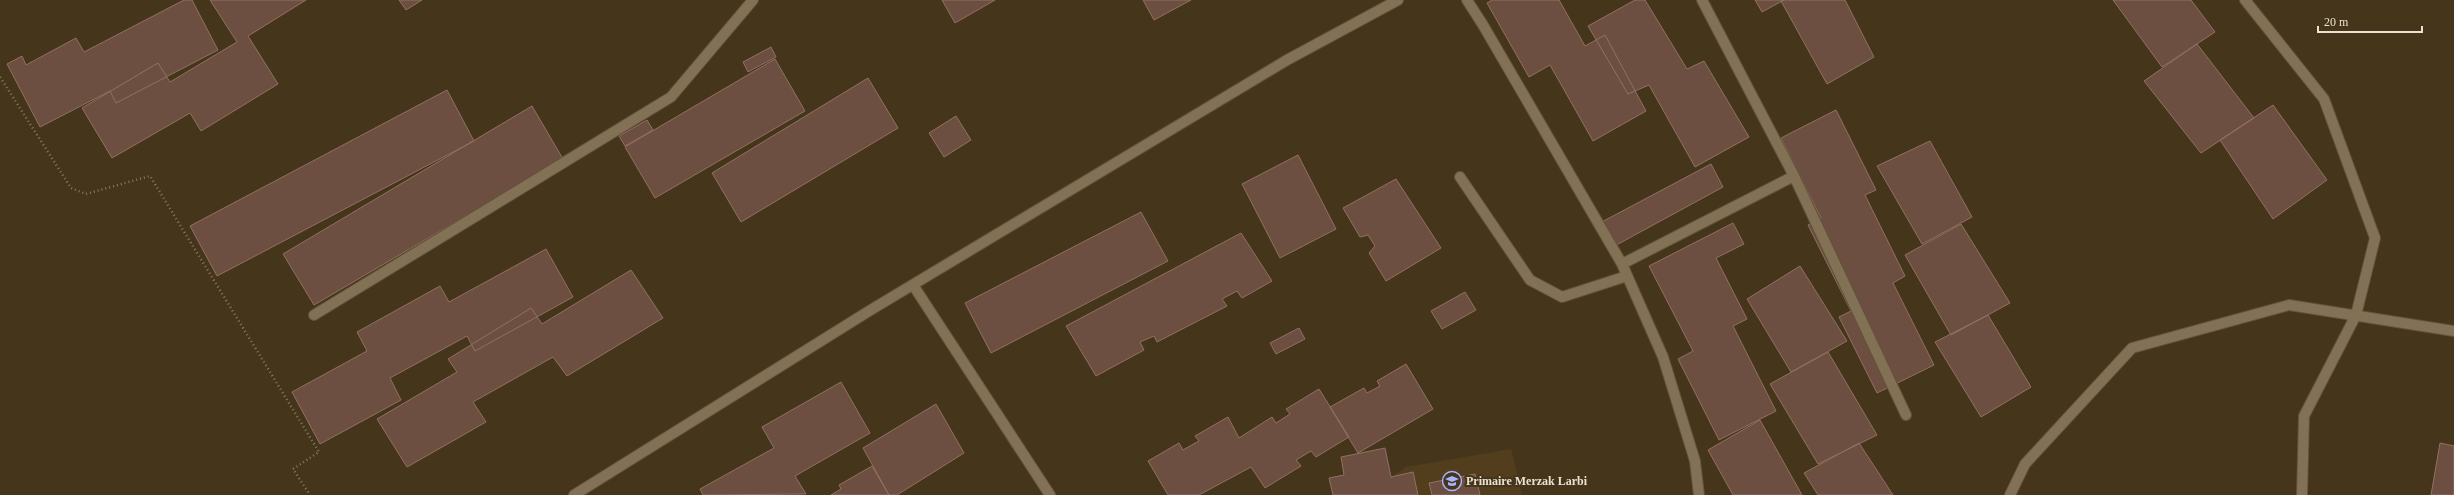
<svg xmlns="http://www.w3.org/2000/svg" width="2454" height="495" font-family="'Times New Roman',serif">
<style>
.built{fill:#523e1c}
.building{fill:#6d4f41;stroke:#917062}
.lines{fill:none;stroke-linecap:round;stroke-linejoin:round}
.street-casing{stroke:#61533c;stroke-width:12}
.path{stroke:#897b66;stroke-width:2.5;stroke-dasharray:1 3;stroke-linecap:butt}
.street{stroke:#837155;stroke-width:10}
.labels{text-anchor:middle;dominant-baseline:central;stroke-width:4;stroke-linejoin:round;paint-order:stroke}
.poi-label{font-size:12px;font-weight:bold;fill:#ebe1d2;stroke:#45351b;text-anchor:start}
</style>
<rect width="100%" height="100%" fill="#45351b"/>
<path class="built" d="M1511,449L1522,495H1365L1406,467Z"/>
<path class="building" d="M184,0H192L218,50L116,103L110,91L40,127L7,64L22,56L26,65L76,38L84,52Z
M210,0H306L248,36L278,84L201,131L190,113L112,158L82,108L158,63L170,82L237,42Z
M399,0H422L406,10Z
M942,0H995L955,23Z
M1143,0H1191L1154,20Z
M1492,0H1559L1585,46L1605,35L1646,111L1593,141L1550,65L1529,77L1487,3Z
M1635,0H1645L1687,69L1704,61L1749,137L1695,167L1649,85L1628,94L1588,26Z
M1755,0H1784L1762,12Z
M1784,0H1845L1874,57L1827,84L1781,1Z
M2113,0H2191L2215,32L2162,67Z
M2197,44L2254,118L2201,153L2144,81Z
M771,47L776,57L748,72L743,62Z
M775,59L805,111L655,198L625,147Z
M868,78L898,128L741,222L712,173Z
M447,90L474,141L217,276L190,226Z
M2273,105L2327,180L2273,219L2220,140Z
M532,106L563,159L314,305L283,254Z
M1836,110L1876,190L1865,195L1905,276L1893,283L1934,365L1877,393L1839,317L1851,311L1808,225L1821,218L1781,138Z
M956,116L971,140L944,157L929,133Z
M647,120L653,130L625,146L619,136Z
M1930,141L1972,217L1922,244L1877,166Z
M1298,155L1336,229L1280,258L1242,184Z
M1711,164L1723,187L1609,249L1596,225Z
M1396,179L1441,248L1386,281L1369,253L1375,246L1368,235L1360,237L1343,208Z
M1141,212L1168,261L991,353L965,303Z
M1733,223L1744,244L1716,258L1747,319L1733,326L1776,411L1719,440L1678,359L1693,351L1649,266Z
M1961,224L2010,303L1951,335L1905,255Z
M1241,233L1272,281L1242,298L1237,291L1222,299L1227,306L1157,342L1154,336L1140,342L1144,350L1096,376L1066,326Z
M546,249L573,297L475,351L467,336L390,378L401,400L320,444L292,392L367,351L357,332L440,286L449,302Z
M1800,266L1847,341L1791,372L1747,299Z
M631,270L663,318L567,376L553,357L473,402L486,422L407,467L377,419L457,372L448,359L531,308L542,324Z
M1465,292L1476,310L1442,329L1431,311Z
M1988,315L2031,387L1981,417L1935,342Z
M1299,328L1305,339L1276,354L1270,343Z
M1828,352L1877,435L1818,464L1770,384Z
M1406,364L1433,409L1358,453L1330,407L1364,388L1367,393L1380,386L1377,381Z
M841,382L870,433L795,476L806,494L703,495L700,489L774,448L762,427Z
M1319,389L1349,437L1316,457L1311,451L1296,460L1301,466L1265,488L1251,467L1199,495H1168L1148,461L1179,443L1183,450L1199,441L1195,436L1228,417L1239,438L1272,417L1276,423L1290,414L1286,409Z
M936,404L964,453L897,495H889L863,448Z
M1760,420L1802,495H1733L1708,450Z
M1859,443L1893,495H1818L1804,473Z
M2440,443L2454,446V495H2431Z
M1385,448L1391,477L1413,472L1418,495H1333L1329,478L1344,475L1341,457Z
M872,466L889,495H831L841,489L839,485Z
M1475,474L1480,495H1432L1429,483Z"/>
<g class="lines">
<defs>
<path id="street" d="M1467,0L1483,25L1622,264L1663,357L1695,461L1699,495
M2245,0L2324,99L2375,238L2356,315L2304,416L2302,495
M1794,176L1906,415
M1460,177L1530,280L1562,297L1627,276
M1622,264L1794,176L1702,0
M913,285L1050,495
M314,315L671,97L753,0
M574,495L869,311L1287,60L1398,0
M2010,495L2025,464L2132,348L2289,305L2454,331"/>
</defs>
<use href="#street" class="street-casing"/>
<path class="path" d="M0,77L71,188L86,194L150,176L319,452L293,469L310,495"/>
<use href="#street" class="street"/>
</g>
<defs>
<symbol id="school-ring" viewBox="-11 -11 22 22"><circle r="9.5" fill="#45351b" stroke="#a7b1fc" stroke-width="1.5"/><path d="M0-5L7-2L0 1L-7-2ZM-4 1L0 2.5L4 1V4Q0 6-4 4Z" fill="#a7b1fc"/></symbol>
</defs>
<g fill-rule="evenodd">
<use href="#school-ring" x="1441" y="470" width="22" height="22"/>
</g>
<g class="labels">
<g class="poi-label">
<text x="1466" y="481">Primaire Merzak Larbi</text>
</g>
</g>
<path d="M2318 26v6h104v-6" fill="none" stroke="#ebe1d2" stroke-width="2"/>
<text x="2324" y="26" font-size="12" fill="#ebe1d2" stroke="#45351b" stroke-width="3" paint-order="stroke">20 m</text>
</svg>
